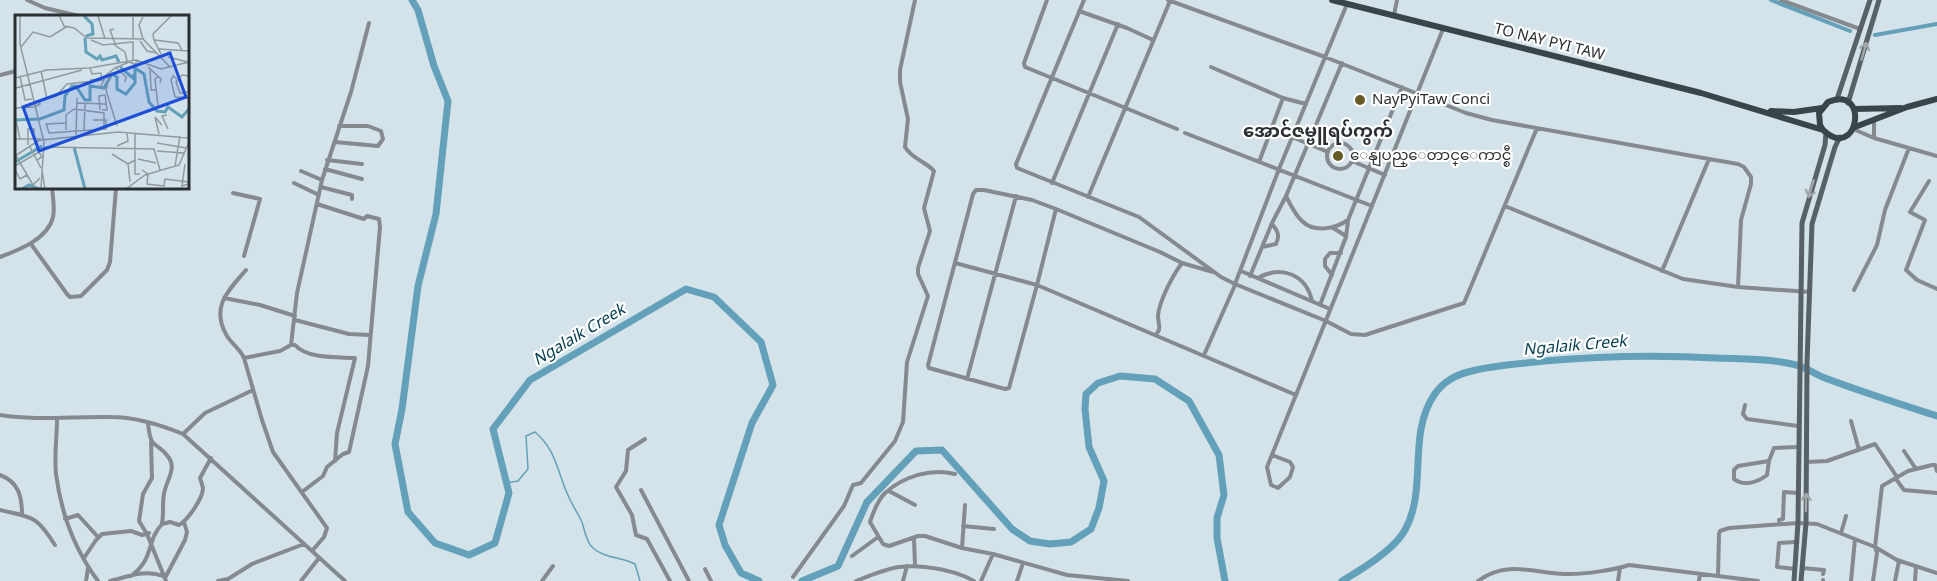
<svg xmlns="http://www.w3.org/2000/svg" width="1937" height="581" font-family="Georgia,'Noto Sans Myanmar',serif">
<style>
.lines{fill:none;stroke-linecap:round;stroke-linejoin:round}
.stream{stroke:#63a0ba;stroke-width:1.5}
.canal{stroke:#63a0ba;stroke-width:4}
.river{stroke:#63a0ba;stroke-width:7}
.street{stroke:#848a8d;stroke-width:4}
.secondary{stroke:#586165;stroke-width:5}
.primary{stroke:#3a4549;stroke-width:6}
.oneway{stroke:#a3a8aa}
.poi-dot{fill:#655b27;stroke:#fff;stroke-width:2}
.labels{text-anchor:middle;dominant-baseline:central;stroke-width:4.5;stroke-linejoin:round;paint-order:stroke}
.street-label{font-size:15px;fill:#2a2f32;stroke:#fff}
.poi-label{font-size:15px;fill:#2a2f32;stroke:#fff;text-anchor:start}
.water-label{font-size:16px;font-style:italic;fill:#003a4d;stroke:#fff}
.quarter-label{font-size:18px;font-weight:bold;fill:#2a2f32;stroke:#fff}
.inset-river{fill:none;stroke:#63a0ba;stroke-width:3}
.inset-road{fill:none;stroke:#909ba0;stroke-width:1.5}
.view{fill:#1d4ed8;fill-opacity:0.15;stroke:#1d4ed8;stroke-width:3}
.inset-edge{fill:none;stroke:#2a2f32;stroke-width:3}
</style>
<rect width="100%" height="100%" fill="#d4e3ea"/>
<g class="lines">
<path class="stream" d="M507,483L518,481L528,469L526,436L535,432C556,450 557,470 567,493C571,503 577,512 582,522C585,531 586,542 593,548C604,558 621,557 635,564L640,581"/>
<path class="canal" d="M1771,0L1850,31
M1875,35L1937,24"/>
<path class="river" d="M412,0L418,10L434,66L448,101L436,214L418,286L402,409L395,444L408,512L435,543L469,555L495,543L509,493L493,429L530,380L686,289L714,297L761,342L773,385L752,423L719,525L725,545L741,573L759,581
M802,581L838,566L867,502L916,451L942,450L1012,529L1030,541L1050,544L1071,542L1091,529L1099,508L1104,481L1089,447L1085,409L1086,394L1098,383L1120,376L1155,379L1189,401L1219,455L1224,495L1217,518V538L1225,581
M1342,581C1361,570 1395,549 1405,530C1428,488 1407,436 1434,395C1443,382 1457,374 1472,371C1495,365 1520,364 1544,361C1601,356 1658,355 1716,358C1740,359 1768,358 1792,364C1804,366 1815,374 1825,378C1862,392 1900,404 1937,416"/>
<path class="street" d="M27,0L45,8L79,16
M1047,0L1024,63L1025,67L1177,129
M1084,0L1016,164L1017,168L1139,217L1221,277L1235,284L1326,321L1351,334L1365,335L1464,303L1537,128
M1168,0L1325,57L1466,113L1492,120L1709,159L1738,164L1744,167L1751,177V184L1741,220L1738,287
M1781,0L1860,29
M1079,11L1127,28L1153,40
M1394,15L1397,0
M1342,63L1286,196C1290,204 1295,215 1302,221C1314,233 1335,229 1348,220L1402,87
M1211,67L1283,98L1306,104
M0,75L16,71
M1853,129L1874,138L1937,156
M1185,133L1372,206
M1292,137L1328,152
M1874,137V120
M335,142L378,146L383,139L381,131L368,126H339
M1327 156a13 13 0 1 1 26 0a13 13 0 1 1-26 0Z
M327,160L362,164
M1352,161L1385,175
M1259,162L1283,98
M325,169L362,179
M301,171L322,180
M1929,181L1910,212L1925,220L1906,270L1917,280L1937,289
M294,183L319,195
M1052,183L1118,24
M321,187L352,195V199
M233,193L260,199L244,256
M1088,197L1170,1
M1505,206L1683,279L1738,287L1810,292
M1056,209L1037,285L1009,388L1005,389L929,368L928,365L973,194L976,190H984L1032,200L1056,209L1160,252L1182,263L1213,272
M1333,228L1346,236
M31,244L67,294L70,297L81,296L107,270L110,262L116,188
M1262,247L1276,244C1280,236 1278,231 1272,224
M0,257C19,250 48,239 53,217C55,208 53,197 52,188
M955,263L1037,285L1296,395
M246,270C228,291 210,307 227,336C232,344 240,349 244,358L262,420L273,452L327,528L324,537L312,551
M1241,271L1330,309
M1662,271L1709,159
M1332,275L1325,266V259L1330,253H1341
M1250,276L1272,223L1286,196
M1258,278C1281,265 1306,274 1312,301
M1235,284L1279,169L1347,4
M1854,290L1877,245L1885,210L1909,148
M224,298L260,305L295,316
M1320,305L1346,237L1348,221
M295,320L349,334L370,335
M1156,335L1159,330C1160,325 1158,321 1158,316C1159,301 1173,275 1182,263
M291,345H295C307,359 338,357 355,358L337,433L335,461
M1204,355L1235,285
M244,358L280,351L291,345L297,293L322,180L351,92L369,23
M967,379L1016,196
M1745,405L1743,414L1747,419L1798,426
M0,415C38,421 73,416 111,417C135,417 161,425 183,434L345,581
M57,419C57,437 54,456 56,474C61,513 75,550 98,581
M1851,421L1859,450
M148,423C151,453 156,439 169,458C177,469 165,483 164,494C162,504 164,513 162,523
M183,434L205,413L253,390
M645,439L628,450L626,471L616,487L632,515L636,535L647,539L670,581
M151,442L152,478L143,494L139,521L147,534L166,581
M1904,451L1916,469
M1272,455L1290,462L1293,467L1290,477L1278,488L1271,485L1267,467L1443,29
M1769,461L1767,475C1758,482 1744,487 1734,479V470L1738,466L1769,461L1774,448L1798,447
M1807,462L1827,461L1875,444L1897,477
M955,474C931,468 904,476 885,493C878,500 873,513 870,522L883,544L889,546L918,536H925L962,548L993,554L1067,575L1128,581
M0,475C19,482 22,497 22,515
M1896,479L1904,490L1937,493
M641,490L689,581
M889,491L915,505
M302,492L323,476L327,467L343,454L349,452L368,366L380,227L379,219L367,216L364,219L317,204
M0,510C33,518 36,515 55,545
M65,519L78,515L98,537
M1780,524L1779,520L1783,519L1784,492L1798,493
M963,526L994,529
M1841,533L1846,516
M914,539L915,565
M962,548L965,505
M852,556L878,537
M84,558L96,540L102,534L131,531L142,535L149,533
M1802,568L1824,570L1823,574
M705,569L711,581
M1795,569L1777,567L1779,543L1796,542
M131,576C155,558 146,541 162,524L170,522L179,525C188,520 203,498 203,488C202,484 201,481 200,478L211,458
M1718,576L1719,534L1720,531L1729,528L1798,523L1817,524L1875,547L1897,560L1937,573
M793,577L844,506L853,485L861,483L895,441L903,422L907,362L928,296L918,274V268L930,231L924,208L934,171C925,161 912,159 905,147L908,119L900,82V70L915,0
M165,578L185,540L187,532L184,522
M86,581L88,568
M110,581C127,577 145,569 163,576
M218,581L228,579L252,564L304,544
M301,581L319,558
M542,581L553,566
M856,581C889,568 902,562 939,569C952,572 962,574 974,581
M903,581L907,566
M981,581L993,554
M1017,581L1023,563
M1478,581C1508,559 1536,574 1569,574C1585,574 1615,570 1629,565L1758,581
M1618,581L1620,568
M1699,581L1700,574
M1823,581V580
M1851,581L1855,539
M1873,581L1877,553L1875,547L1882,486L1908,471L1932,465H1935L1937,471
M1895,581L1899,561
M1915,581L1916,567"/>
<path class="secondary" d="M1837,99L1870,0
M1848,103L1879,0
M1794,581L1798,523L1802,223L1825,145L1826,133
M1801,581L1806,523L1807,363L1812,224L1835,147L1840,137"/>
<path class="primary" d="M1332,0L1701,93L1823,130C1858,163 1871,84 1828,102L1819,113L1820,125L1823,130
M1854,109L1901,108
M1771,111L1794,112L1822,108
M1855,127L1907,107L1937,99"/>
</g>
<defs><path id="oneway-shaft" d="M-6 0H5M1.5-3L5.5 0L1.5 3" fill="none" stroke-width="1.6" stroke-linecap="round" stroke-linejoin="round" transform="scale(1.5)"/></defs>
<g class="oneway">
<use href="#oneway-shaft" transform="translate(1864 51) rotate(-74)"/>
<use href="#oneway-shaft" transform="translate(1811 189) rotate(107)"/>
<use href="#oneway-shaft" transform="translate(1806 502) rotate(-89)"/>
</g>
<g class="poi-dot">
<circle cx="1360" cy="100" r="6"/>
<circle cx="1338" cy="156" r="6"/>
</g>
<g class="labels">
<g class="street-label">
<text transform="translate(1549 43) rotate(14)">TO NAY PYI TAW</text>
</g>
<g class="poi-label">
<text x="1372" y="100">NayPyiTaw Conci</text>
<text x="1350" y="156">ေနျပည္ေတာင္ေကာင္စီ</text>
</g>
<g class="water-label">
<text transform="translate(580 336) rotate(-31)">Ngalaik Creek</text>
<text transform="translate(1575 347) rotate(-5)">Ngalaik Creek</text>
</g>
<g class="quarter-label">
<text x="1318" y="132">အောင်ဇမ္ဗူရပ်ကွက်</text>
</g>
</g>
<g transform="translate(15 15)">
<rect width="174" height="174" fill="#d4e3ea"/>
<path class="inset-river" d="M69,1L77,9L78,19L71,21M70,23L71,37L82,44L85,41L87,45L101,41L104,47M105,52L119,64V59M0,105L25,104L49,95L50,81L57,71H61L70,85H75V71L89,73L97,59L102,62V74L111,79L120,68V53L129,59L134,87L142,96L150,97L153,92L167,102L174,94M59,132L70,174M0,147L27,131M7,174L14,170L24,174"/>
<path class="inset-road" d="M5,0V29L28,123M44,0L49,11L59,13L72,23L128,24L155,52M72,0H137M83,1L90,24M99,14L95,15L101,31L110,37L112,46M118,24V2M128,24L124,10L128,2M76,25L88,30L118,27M139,25L138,19L157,0M118,26V45M125,26L132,36L142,38M6,32L18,17L35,22L51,12M144,34L174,36M146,39L139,25L163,28L167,35M153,42L173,47M100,52L111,62L110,67M133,52L146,64L145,68M75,53L77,59L86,58L87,64M135,53L136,75H142M26,56L32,84M95,60L91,75L102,111M5,61L10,85L17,84M174,61L167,60L161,67L165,78L174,77M0,63L32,55L74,53L121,45L146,54L174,47M162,64L158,61L156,65L160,82L174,83M75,65L86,64L100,53L114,47L120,49L123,45M1,73L67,55M19,87L41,81L52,69L89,65L85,73M62,88L91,89M143,91L140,64L143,62M0,93L19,92L25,89L24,86M85,95L84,81L90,80L92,95H87M152,100L147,101L153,114M0,101L5,124M31,108L34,118L91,114V105H78M31,109L51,108M51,115V100L59,94L89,98V114M69,115L70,88M120,118V159H125M144,119L140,102L147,110M61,120L62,83M29,123L27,125L103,117L174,123M0,124H26M142,128L171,133M13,130V114H19V122M102,131L113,126L112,118M15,132L26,153M29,132L139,134L145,155M142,136L169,138M97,139L113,149M0,141L26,124M1,141L18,170L25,163M123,144L141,148M170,149L167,171L174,169M0,151L24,137L27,142L22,145M160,151L165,121M0,155L5,164L12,160M127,155L133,159L132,169L149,171L150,164L174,167M27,156L30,174M115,167L113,149L120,145M26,174L29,126M111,174L130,160L164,150L174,127"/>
<path class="view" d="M155,38L171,82L24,136L8,92Z"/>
<rect width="174" height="174" class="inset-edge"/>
</g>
</svg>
